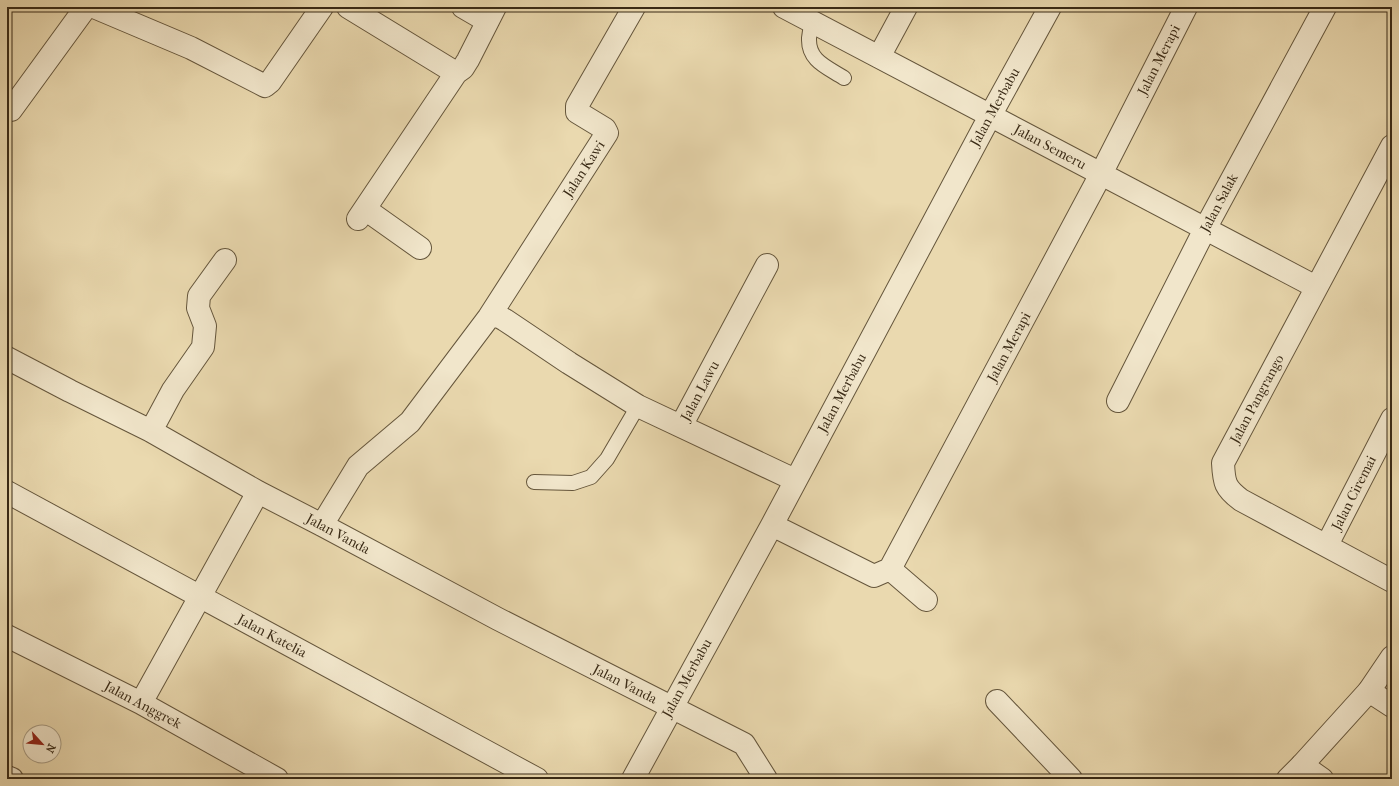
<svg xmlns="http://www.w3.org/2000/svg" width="1399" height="786" font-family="'IM FELL French Canon',serif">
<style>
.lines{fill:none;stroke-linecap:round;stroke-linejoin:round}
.service-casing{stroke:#65563c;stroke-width:16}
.minor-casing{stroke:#65563c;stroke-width:24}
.tertiary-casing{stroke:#65563c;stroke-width:24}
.service{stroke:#f1e6cb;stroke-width:14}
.minor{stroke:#f1e6cb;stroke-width:22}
.tertiary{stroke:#f1e6cb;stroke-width:22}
.labels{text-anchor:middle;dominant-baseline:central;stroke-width:3;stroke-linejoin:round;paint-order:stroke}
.street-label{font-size:14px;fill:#392a16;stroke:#f1e6cb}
</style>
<rect width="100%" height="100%" fill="#ead9af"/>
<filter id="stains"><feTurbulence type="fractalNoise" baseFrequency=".005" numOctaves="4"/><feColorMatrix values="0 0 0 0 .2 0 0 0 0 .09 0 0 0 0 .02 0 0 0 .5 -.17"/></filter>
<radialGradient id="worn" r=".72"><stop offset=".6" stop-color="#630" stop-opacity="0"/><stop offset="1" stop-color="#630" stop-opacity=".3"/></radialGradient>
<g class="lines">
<defs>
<path id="service" d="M812,22C810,28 810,32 809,38C808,61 827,67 844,78
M534,482L573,483L591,477L607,459L638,406"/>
<path id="minor" d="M94,7L191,48L265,86L270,82L322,7
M348,7L456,73
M463,7L487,21
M784,7L1316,287
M879,57L906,7
M11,110L86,7
M1392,146L1223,463C1224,483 1225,488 1241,500L1392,581
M365,209L420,248
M358,219L456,73L463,68L468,60L495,7
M489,317L498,316L505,320L569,363L638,406L795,480
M7,358L70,391L151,431L258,492L322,525L498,619L744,744L766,779
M1118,401L1205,229L1325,7
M681,426L767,265
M151,431L173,390L203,347L205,326L198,308L199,296L225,260
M7,492L537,779
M322,525L358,466L410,422L489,317L607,133L605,129L577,112V106L634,7
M772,525L874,576L890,569L1101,174L1186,7
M1327,545L1392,419
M890,569L926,600
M7,636L141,703L277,779
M1369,691L1392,706
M997,701L1071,779
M141,703L258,492
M1302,765L1322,779
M7,777L12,779
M633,779L772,525L990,116L1050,7"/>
<path id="tertiary" d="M1288,779L1302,765L1369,691L1392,657"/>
</defs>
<use href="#service" class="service-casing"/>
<use href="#minor" class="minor-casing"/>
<use href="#tertiary" class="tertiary-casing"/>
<use href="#service" class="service"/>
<use href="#minor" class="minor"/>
<use href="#tertiary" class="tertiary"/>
</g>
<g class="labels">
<g class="street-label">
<text transform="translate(1159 60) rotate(-63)">Jalan Merapi</text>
<text transform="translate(995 107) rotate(-61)">Jalan Merbabu</text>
<text transform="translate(1050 147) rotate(28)">Jalan Semeru</text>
<text transform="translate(584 169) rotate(-57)">Jalan Kawi</text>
<text transform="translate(1219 203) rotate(-62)">Jalan Salak</text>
<text transform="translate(1009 347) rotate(-62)">Jalan Merapi</text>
<text transform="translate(700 391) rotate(-62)">Jalan Lawu</text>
<text transform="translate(842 393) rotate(-62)">Jalan Merbabu</text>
<text transform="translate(1257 399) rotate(-62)">Jalan Pangrango</text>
<text transform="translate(1354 493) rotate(-63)">Jalan Ciremai</text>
<text transform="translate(338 534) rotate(28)">Jalan Vanda</text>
<text transform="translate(272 636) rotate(28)">Jalan Katelia</text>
<text transform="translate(687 678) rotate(-61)">Jalan Merbabu</text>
<text transform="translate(625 684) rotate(27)">Jalan Vanda</text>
<text transform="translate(143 705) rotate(28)">Jalan Anggrek</text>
</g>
</g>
<rect width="1399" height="786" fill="none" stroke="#ead9af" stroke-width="24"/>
<rect x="8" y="8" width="1383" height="770" fill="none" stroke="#392a16" stroke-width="2"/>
<rect x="12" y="12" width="1375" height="762" fill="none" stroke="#392a16"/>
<g transform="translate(42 744) rotate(117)"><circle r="19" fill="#f1e6cb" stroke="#a79b83"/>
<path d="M0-3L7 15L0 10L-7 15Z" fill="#8f2418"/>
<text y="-6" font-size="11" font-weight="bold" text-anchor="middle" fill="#392a16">N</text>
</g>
<rect width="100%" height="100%" filter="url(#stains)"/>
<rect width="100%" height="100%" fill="url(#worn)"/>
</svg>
